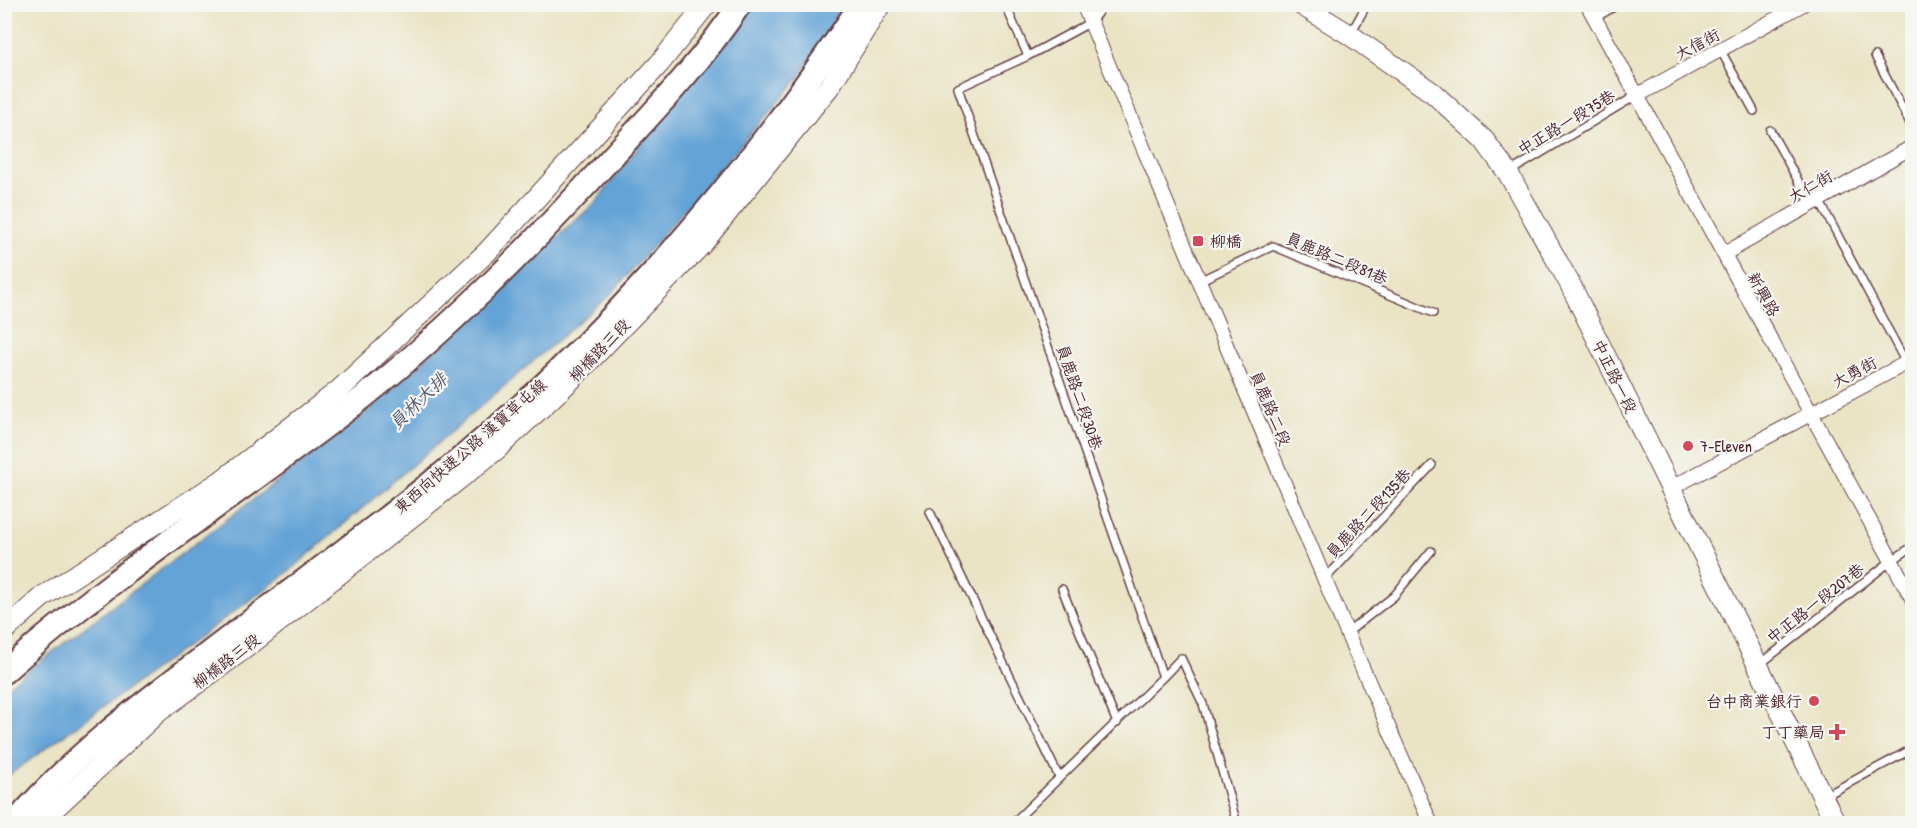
<svg xmlns="http://www.w3.org/2000/svg" width="1917" height="828" font-family="'Patrick Hand','LXGW WenKai TC',sans-serif">
<style>
.water{fill:#64a3d6;stroke:#576180;stroke-width:1.5}
.lines{fill:none;stroke-linecap:round;stroke-linejoin:round}
.service-casing{stroke:#623d42;stroke-width:10}
.minor-casing{stroke:#623d42;stroke-width:16}
.secondary-casing{stroke:#623d42;stroke-width:22}
.trunk-casing{stroke:#623d42;stroke-width:26}
.service{stroke:#fff;stroke-width:7}
.minor{stroke:#fff;stroke-width:14}
.secondary{stroke:#fff;stroke-width:20}
.trunk{stroke:#fff;stroke-width:22}
.poi-dot{fill:#d1495b;stroke:#f6f6f2;stroke-width:2}
.labels{text-anchor:middle;dominant-baseline:central;stroke-width:4.5;stroke-linejoin:round;paint-order:stroke}
.street-label{font-size:16px;fill:#4a1f2b;stroke:#f6f6f2}
.poi-label{font-size:16px;fill:#4a1f2b;stroke:#f6f6f2;text-anchor:start}
.water-label{font-size:18px;font-style:italic;fill:#54546f;stroke:#f6f6f2}
</style>
<rect width="100%" height="100%" fill="#f6f6f2"/>
<filter id="ink" filterUnits="userSpaceOnUse"><feTurbulence type="fractalNoise" baseFrequency=".0167" numOctaves="2"/><feDisplacementMap in="SourceGraphic" scale="12" xChannelSelector="R" yChannelSelector="G"/><feConvolveMatrix kernelMatrix="1 2 1 2 8 2 1 2 1" color-interpolation-filters="sRGB"/></filter>
<filter id="wash" filterUnits="userSpaceOnUse"><feTurbulence type="fractalNoise" baseFrequency=".008" numOctaves="4" result="noise"/><feDisplacementMap in="SourceGraphic" scale="24" xChannelSelector="R" yChannelSelector="G"/><feGaussianBlur stdDeviation="1.35" result="paint"/><feColorMatrix in="noise" values="0 0 0 0 0 0 0 0 0 0 0 0 0 0 0 0 0 1.4 0 .05"/><feComposite in="paint" operator="in"/></filter>
<g filter="url(#wash)">
<rect width="100%" height="100%" fill="#eae4c5"/>
<path class="water" d="M745,5H843L799,78L611,294L286,574L5,778V688L359,419L597,201Z"/>
</g>
<g filter="url(#ink)">
<g class="lines">
<defs>
<path id="service" d="M1005,4L1028,56
M1595,18L1619,4
M1351,33L1367,4
M1721,51L1754,111
M1875,56L1912,127
M1770,130L1811,204
M1511,171L1637,95
M1819,200L1906,363
M1199,281L1273,246L1433,313
M930,512L1059,777
M1325,579L1432,465
M1062,589L1117,723
M1347,633L1394,596L1431,551
M1759,665L1891,561L1912,547
M1163,677L1181,658L1203,704L1237,824
M1825,796L1912,749
M1012,824L1163,677L958,88L1028,56L1091,22L1104,4"/>
<path id="minor" d="M1083,4L1347,633L1431,824
M1587,4L1912,598
M1638,95L1803,4
M1724,254L1912,147
M1671,488L1912,360"/>
<path id="secondary" d="M1300,4L1350,35L1433,93L1484,140L1508,173L1570,284L1836,824
M4,631L42,597L221,481L338,391L487,252L660,63L707,4
M38,824L157,713L251,644L496,450L571,380L703,243L830,86L881,4"/>
<path id="trunk" d="M4,672C112,576 233,498 347,410C443,336 529,248 611,158C656,109 703,60 740,4
M14,824C69,759 138,706 206,655C275,602 346,550 414,496C587,362 740,186 861,4"/>
</defs>
<use href="#service" class="service-casing"/>
<use href="#minor" class="minor-casing"/>
<use href="#secondary" class="secondary-casing"/>
<use href="#trunk" class="trunk-casing"/>
<use href="#service" class="service"/>
<use href="#minor" class="minor"/>
<use href="#secondary" class="secondary"/>
<use href="#trunk" class="trunk"/>
</g>
</g>
<g class="poi-dot">
<rect x="1192" y="235" width="12" height="12" rx="3"/>
<circle cx="1688" cy="446" r="6"/>
<circle cx="1814" cy="701" r="6"/>
<path d="M1834 723h6v6h6v6h-6v6h-6v-6h-6v-6h6z"/>
</g>
<g class="labels">
<g class="street-label">
<text transform="translate(1697 44) rotate(-28)">大信街</text>
<text transform="translate(1566 122) rotate(-31)">中正路一段75巷</text>
<text transform="translate(1810 186) rotate(-30)">大仁街</text>
<text transform="translate(1337 258) rotate(23)">員鹿路二段81巷</text>
<text transform="translate(1764 294) rotate(61)">新興路</text>
<text transform="translate(599 350) rotate(-46)">柳橋路三段</text>
<text transform="translate(1854 372) rotate(-28)">大勇街</text>
<text transform="translate(1615 376) rotate(64)">中正路一段</text>
<text transform="translate(1080 397) rotate(71)">員鹿路二段30巷</text>
<text transform="translate(1271 408) rotate(67)">員鹿路二段</text>
<text transform="translate(470 446) rotate(-41)">東西向快速公路 漢寶草屯線</text>
<text transform="translate(1368 513) rotate(-47)">員鹿路二段135巷</text>
<text transform="translate(1815 603) rotate(-38)">中正路一段207巷</text>
<text transform="translate(226 661) rotate(-37)">柳橋路三段</text>
</g>
<g class="poi-label">
<text x="1210" y="241">柳橋</text>
<text x="1700" y="446">7-Eleven</text>
<text x="1802" y="701" text-anchor="end">台中商業銀行</text>
<text x="1825" y="732" text-anchor="end">丁丁藥局</text>
</g>
<g class="water-label">
<text transform="translate(418 401) rotate(-44)">員林大排</text>
</g>
</g>
<rect width="1917" height="828" fill="none" stroke="#f6f6f2" stroke-width="24"/>
</svg>
